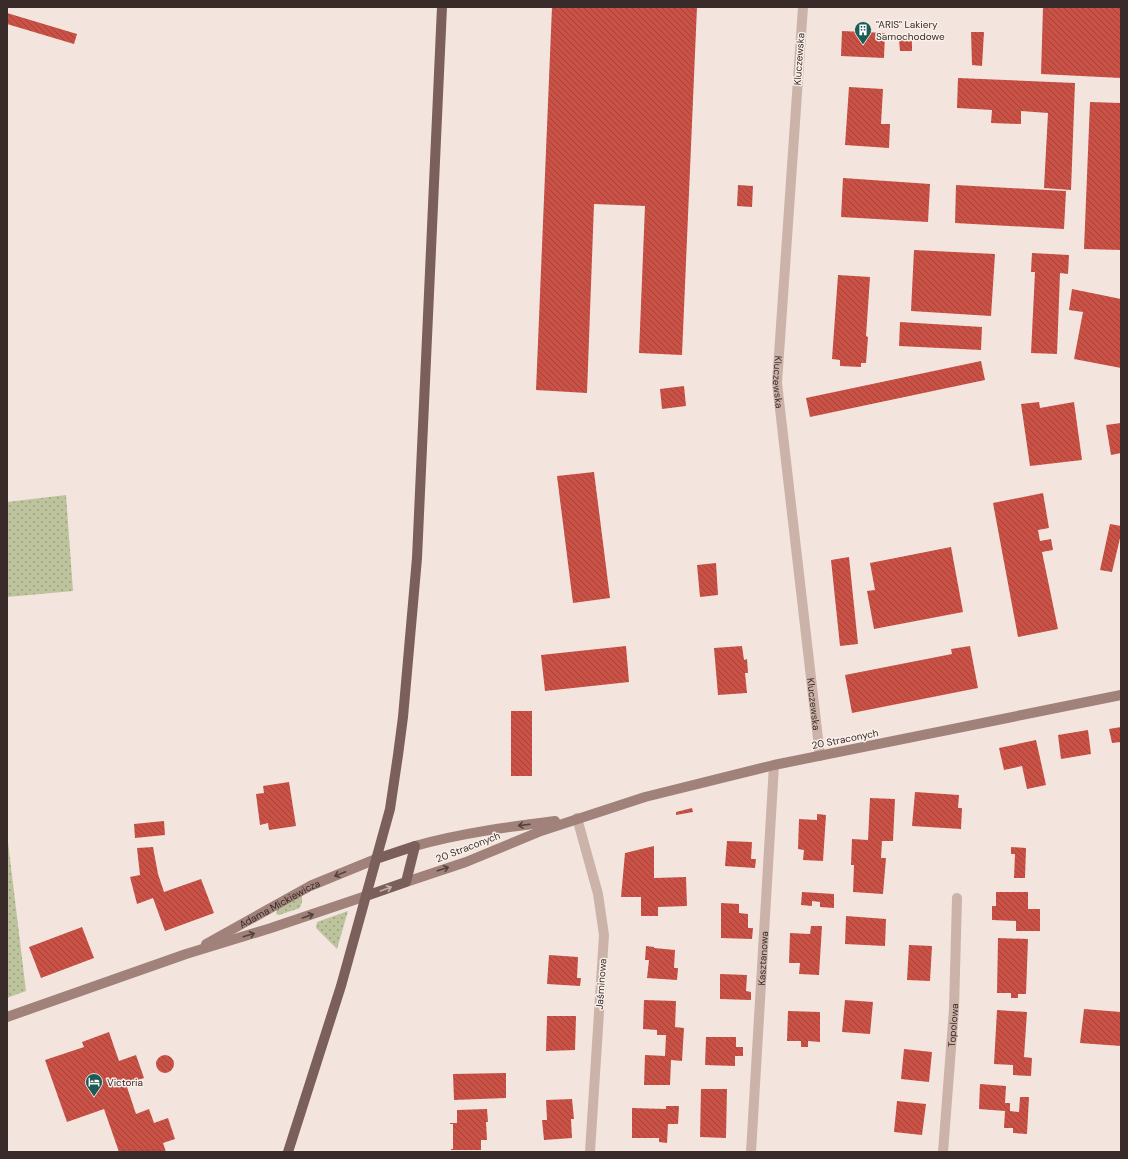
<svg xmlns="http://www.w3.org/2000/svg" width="1128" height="1159" font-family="'DM Sans',sans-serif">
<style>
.grass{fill:url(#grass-dots)}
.building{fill:url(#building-back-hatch)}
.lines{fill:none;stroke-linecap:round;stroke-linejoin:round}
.street{stroke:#ccb3a9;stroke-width:10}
.secondary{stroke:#a0827a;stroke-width:10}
.primary{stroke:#7b5f5a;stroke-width:10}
.oneway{stroke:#53413d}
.oneway2{stroke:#c1afa9}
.labels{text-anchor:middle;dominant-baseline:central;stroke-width:3;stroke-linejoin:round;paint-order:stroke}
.poi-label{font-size:10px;fill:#392b29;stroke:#faf0ea;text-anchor:start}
.street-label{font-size:10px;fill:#392b29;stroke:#faf0ea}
</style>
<defs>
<pattern id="grass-dots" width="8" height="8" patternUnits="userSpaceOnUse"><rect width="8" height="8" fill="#bcc39d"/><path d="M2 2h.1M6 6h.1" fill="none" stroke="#9a9f80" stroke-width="1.8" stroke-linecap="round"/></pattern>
<pattern id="building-back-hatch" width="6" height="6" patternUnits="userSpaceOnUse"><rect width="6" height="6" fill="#c95146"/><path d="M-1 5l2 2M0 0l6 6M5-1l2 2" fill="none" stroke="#a4433a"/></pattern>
</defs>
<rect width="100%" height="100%" fill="#f3e5dd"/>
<path class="grass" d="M66,495L73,591L7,597V502Z
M7,834L26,991L7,998Z
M302,896V902L300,908L279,915L276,914L277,909Z
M348,911L337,949L316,928L317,922Z"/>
<path class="building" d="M552,7H697L682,355L639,353L645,206L594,204L587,393L536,390Z
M1043,7H1121V78L1041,74Z
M7,13L77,34L74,44L7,24Z
M842,31L885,33L884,58L841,56Z
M971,32H984L982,66L972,65Z
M899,40H912V51H900Z
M958,78L1075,83L1071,190L1044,188L1048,113L1021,111V124L991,123L992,110L957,108Z
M849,87L883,89L881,124H890L889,148L845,145Z
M1090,102L1121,103V250L1084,249Z
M843,178L930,184L928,222L841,217Z
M738,185L753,186L752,207L737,206Z
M956,185L1066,191L1064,229L955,223Z
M914,250L995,254L991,316L911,311Z
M1032,253L1069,255L1068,274L1060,273L1057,354L1031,353L1035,272H1031Z
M838,275L870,277L866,336L868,337L866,363H861V367L840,366V360L832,359Z
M1072,289L1121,299V368L1074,359L1083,312L1069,310Z
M900,322L982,327L981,350L899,346Z
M981,361L985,380L810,417L806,398Z
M684,386L686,406L662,409L660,389Z
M1039,402L1040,408L1074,402L1082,460L1030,466L1021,404Z
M1121,423V453L1111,455L1106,425Z
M594,472L610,598L573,603L557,476Z
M1043,493L1049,528L1038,530L1040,541L1051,539L1053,550L1042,552L1058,629L1018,637L993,503Z
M1110,524L1121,526V534L1112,572L1100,570Z
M951,547L963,612L874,629L867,591L875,590L870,563Z
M849,557L858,644L840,646L831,560Z
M716,563L718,595L700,597L697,565Z
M626,646L629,682L545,691L541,655Z
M742,646L744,660L747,659L748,673H745L747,693L718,695L714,648Z
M970,646L978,688L852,713L845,675L952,654L951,649Z
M511,711H532V776H511Z
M1121,727V742L1112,743L1109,729Z
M1088,730L1091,754L1061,759L1058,735Z
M1036,740L1046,785L1027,789L1022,766L1004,770L999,748Z
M289,782L296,826L269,830L268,823L260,825L256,794L264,793L263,786Z
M915,792L959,795L958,808H962L961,829L912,826Z
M870,798L895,799L893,841H882L881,858H886L883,894L853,892L854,865H851L852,839L868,840Z
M692,808L693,812L676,815V812Z
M817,814L826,815L823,861L803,860L804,850L798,849L799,819L817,820Z
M164,821L165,835L135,838L134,824Z
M727,841L752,842L751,859H756L755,868L725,866Z
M654,846V878L686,877L687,906L658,907V916H641V897H621L625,853Z
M153,847L158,874L164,892L201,879L214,913L165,931L153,898L137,904L130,877L140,875L137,848Z
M1011,847L1026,848L1025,878H1014L1015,854H1011Z
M802,892L834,894V908L820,907V902L812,901V906L801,905Z
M996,892H1028V909H1040V931H1016V921L992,920V906H996Z
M721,903L739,904V913L748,914V928H753L752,939L721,938Z
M846,916L886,919L885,946L845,944Z
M811,926H822L819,975L799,974L800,963H789L790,933L810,934Z
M82,927L94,958L41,978L29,947Z
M998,938L1028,939L1026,994H1018V998H1011V993H997Z
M909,945L932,946L930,981L907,980Z
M646,946L654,947V948L675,950L674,968H678L677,980L647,978L649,960H645Z
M549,955L578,957L577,978H581L580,986L547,984Z
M720,974L747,975L746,991L751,992V1000L720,999Z
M644,1000L676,1001L675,1027L684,1028L682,1061L671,1060L670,1085H644L645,1055L665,1056L666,1035H657V1030L643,1029Z
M845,1000L873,1002L870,1034L842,1032Z
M1084,1009L1121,1012V1046L1080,1043Z
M997,1010L1027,1012L1024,1057L1032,1058L1031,1076L1013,1075V1065L994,1064Z
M788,1011L820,1012V1042L808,1041V1047H801V1041H787Z
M547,1016H576L575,1050L546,1051Z
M109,1032L119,1061L136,1055L144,1078L126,1084L136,1114L149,1109L154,1123L168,1118L175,1139L163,1143L166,1152H119L104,1109L67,1122L45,1060L84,1047L82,1042Z
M706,1037H736V1047H743V1056H735V1066L705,1065Z
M904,1049L932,1052L929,1082L901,1079Z
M156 1064a9 9 0 1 1 18 0a9 9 0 1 1-18 0Z
M506,1073V1098L454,1100L453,1074Z
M980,1084L1006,1086L1005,1103H1010V1111L1019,1112L1020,1097H1029L1027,1134L1013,1133V1128H1004L1005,1111L979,1109Z
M701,1089H727L726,1138L700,1137Z
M572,1099L574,1119H571L572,1138L544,1140L542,1120H547L546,1100Z
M897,1101L926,1104L922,1135L894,1132Z
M666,1106H679L678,1124H668L667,1143L659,1142V1138H632V1108L666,1109Z
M487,1109L488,1122H486L487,1140H481V1150H451V1149H453V1124H450V1123H457V1110Z"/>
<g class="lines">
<g class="street">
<path id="s1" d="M803,7L777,383L820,756"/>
<path d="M577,818L598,894L604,935L590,1152"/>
<path id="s2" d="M751,1152L774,765"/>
<path id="s3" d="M943,1152L954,1009L957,898"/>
</g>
<g class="secondary">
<path d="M415,846C461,833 508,827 555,821"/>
<path d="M406,882L466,862L541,831L645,797L774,765L1121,695"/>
<path id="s4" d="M206,944L310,886L376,859"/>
<path d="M7,1017L186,954L271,928L366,896"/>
</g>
<path class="primary" d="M376,859L415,846
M366,896L406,882L415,846
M288,1152L341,986L390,809L398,755L403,717L417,558L442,7"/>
</g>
<defs><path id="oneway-shaft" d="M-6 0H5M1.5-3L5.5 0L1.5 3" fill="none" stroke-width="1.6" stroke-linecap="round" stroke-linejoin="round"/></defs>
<g class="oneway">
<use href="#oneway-shaft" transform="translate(524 825) rotate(173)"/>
<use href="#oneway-shaft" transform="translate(443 869) rotate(-18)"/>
<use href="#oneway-shaft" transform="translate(340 874) rotate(158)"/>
<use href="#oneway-shaft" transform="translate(308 916) rotate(-19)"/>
<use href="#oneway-shaft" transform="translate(249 935) rotate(-17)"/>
</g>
<use class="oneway2" href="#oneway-shaft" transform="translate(386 889) rotate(-20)"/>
<defs>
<symbol id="building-pin" viewBox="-11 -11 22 30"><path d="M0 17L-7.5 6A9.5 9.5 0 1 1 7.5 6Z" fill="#1d5b55" stroke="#faf0ea"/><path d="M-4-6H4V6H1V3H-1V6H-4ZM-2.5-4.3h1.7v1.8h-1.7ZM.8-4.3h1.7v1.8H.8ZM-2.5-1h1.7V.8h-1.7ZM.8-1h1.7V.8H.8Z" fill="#fff"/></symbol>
<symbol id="hotel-pin" viewBox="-11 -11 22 30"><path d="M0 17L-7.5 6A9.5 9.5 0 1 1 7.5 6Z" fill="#1d5b55" stroke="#faf0ea"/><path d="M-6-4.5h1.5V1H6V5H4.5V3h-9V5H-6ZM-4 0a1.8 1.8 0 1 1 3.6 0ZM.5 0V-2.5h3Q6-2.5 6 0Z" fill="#fff"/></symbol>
</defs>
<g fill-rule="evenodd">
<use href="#building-pin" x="853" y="20" width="20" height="27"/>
<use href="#hotel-pin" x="84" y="1072" width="20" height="27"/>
</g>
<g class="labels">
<g class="poi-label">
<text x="876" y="24">"ARIS" Lakiery<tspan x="876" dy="12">Samochodowe</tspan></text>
<text x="107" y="1082">Victoria</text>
</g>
<g class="street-label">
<text transform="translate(799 59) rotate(-86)">Kluczewska</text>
<text stroke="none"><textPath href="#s1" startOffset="376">Kluczewska</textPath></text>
<text stroke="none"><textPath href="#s1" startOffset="700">Kluczewska</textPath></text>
<text transform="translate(845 739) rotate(-11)">20 Straconych</text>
<text transform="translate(468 847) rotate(-21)">20 Straconych</text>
<text stroke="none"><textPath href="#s4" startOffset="84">Adama Mickiewicza</textPath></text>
<text stroke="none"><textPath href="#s2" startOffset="194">Kasztanowa</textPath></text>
<text transform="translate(601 984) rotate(-86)">Jaśminowa</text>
<text stroke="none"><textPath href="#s3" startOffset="127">Topolowa</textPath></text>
</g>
</g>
<rect width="1128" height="1159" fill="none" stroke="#392b29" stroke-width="16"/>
</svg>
